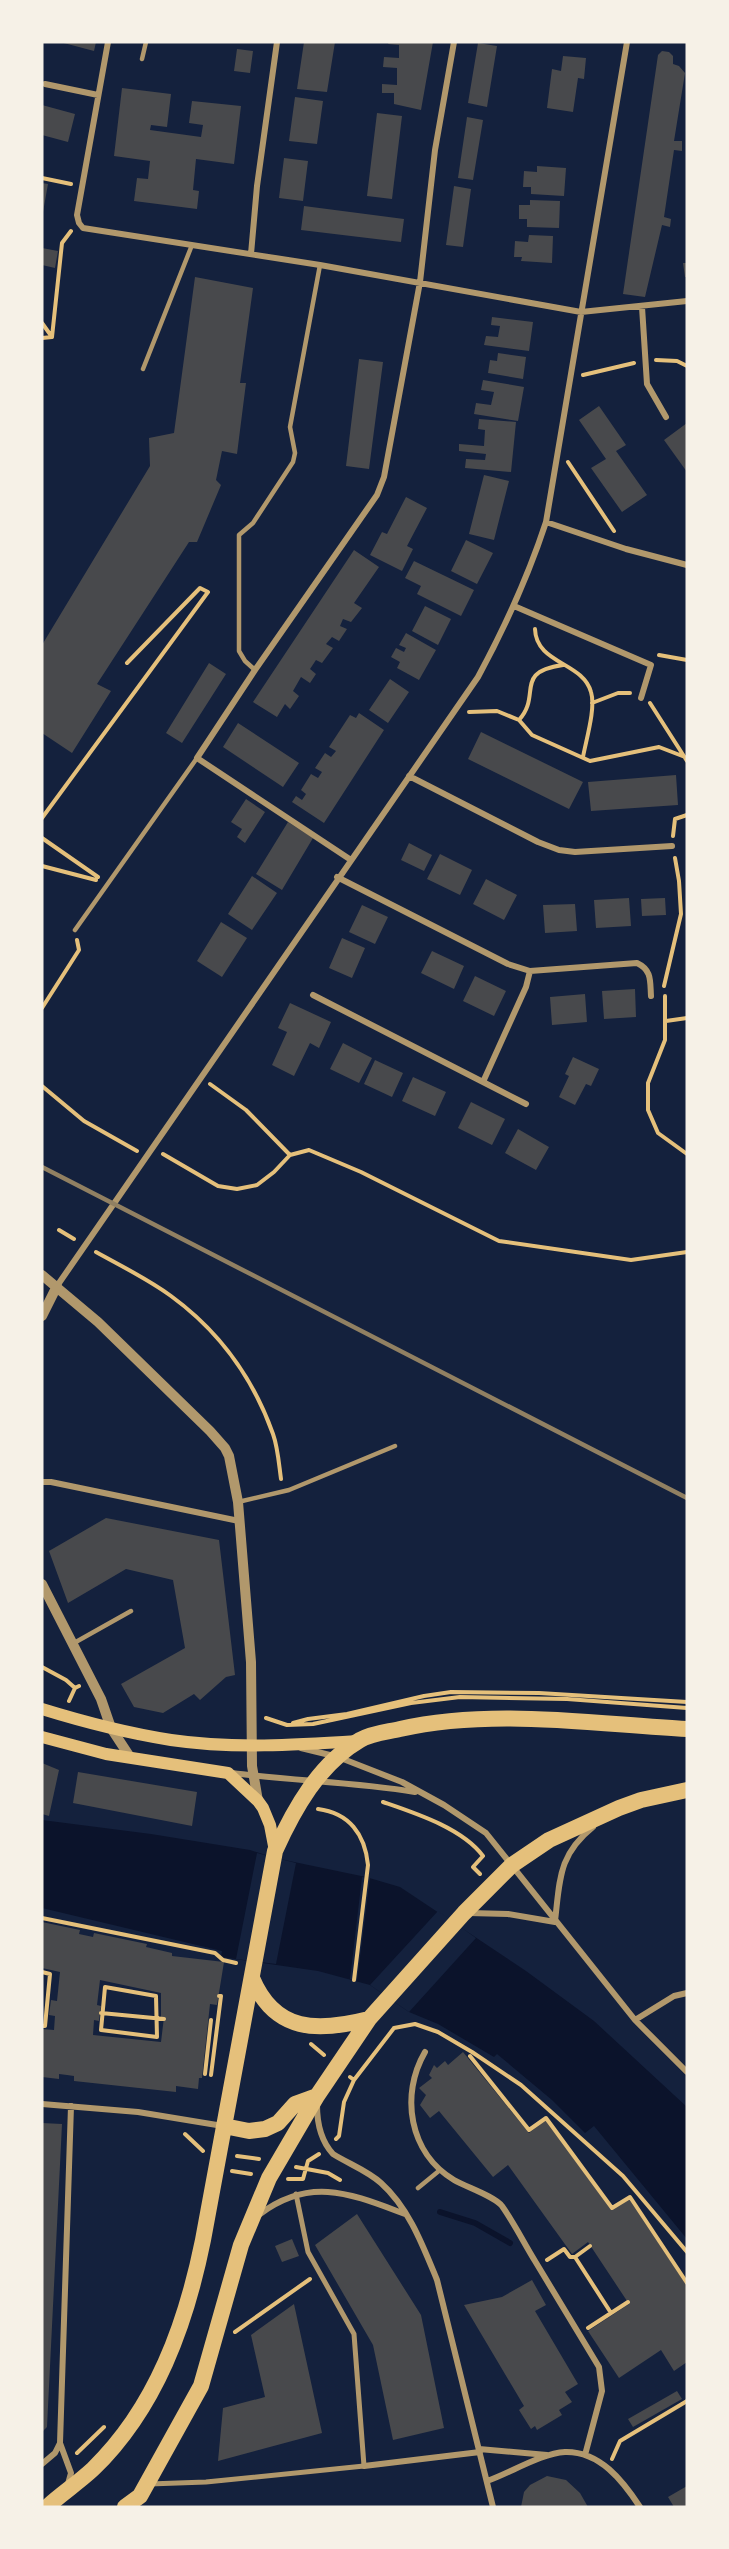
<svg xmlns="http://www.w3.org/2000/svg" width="729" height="2549" font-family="'Work Sans',sans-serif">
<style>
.water{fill:#0b132b}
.pier{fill:#14213d}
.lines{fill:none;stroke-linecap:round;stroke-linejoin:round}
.stream{stroke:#0b132b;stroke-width:6}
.building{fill:#48494c;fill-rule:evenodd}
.path{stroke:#e5c07b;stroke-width:4}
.service{stroke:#b1986c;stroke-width:4.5}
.pedestrian{stroke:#b1986c;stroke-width:5}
.minor{stroke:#b1986c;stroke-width:6}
.tertiary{stroke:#b1986c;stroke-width:10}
.secondary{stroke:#e5c07b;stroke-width:12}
.trunk{stroke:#e5c07b;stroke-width:16}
.rail{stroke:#918062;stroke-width:4.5}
</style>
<rect width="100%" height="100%" fill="#14213d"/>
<path class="water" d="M42,1820L151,1834L250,1850L275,1858L366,1877L400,1887L526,1971L594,2021L687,2107V2239L594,2126L585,2133L552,2100L497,2054L494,2057L438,2024L409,2012L370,1985L318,1971L221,1957L222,1951L42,1908Z"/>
<path class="pier" d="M257,1853L296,1863L276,1964L236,1959Z
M362,1877L370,1878L357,1981L350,1979Z
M438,1911L476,1938L409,2012L370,1985Z"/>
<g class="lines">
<path class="stream" d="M440,2212L475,2223L510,2243"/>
</g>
<path class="building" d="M60,42H96L94,51Z
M304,42H335L327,92L297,89Z
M389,42H433L421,110L394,104V93H382V84L397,85V68L383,67L384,57L399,58V45L388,44Z
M478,43L497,46L487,107L468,103Z
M237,49L253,51L250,73L234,71Z
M662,51L669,52L673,56V64L679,66L685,73L674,141H682V151L674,150L664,217L671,219L670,227L662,225L645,297L623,294L658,55Z
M563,56L586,58L584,79L578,78L573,112L547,108L552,69L561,71Z
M122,88L171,94L167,127L151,125L150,130L201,137L203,125L189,123L192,101L241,106L234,164L196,159L193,190L199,191L197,209L134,201L137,178L148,179L150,161L114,156Z
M295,97L323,101L317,144L289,141Z
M42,105L75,114L68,142L42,135Z
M377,113L402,116L392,199L367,196Z
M467,117L483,120L473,180L458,178Z
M284,158L308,161L303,201L279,198Z
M537,166L566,168L564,196L531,194V187H523L524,171L537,172Z
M42,183L48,184L43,212H42Z
M454,186L471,189L463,247L446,245Z
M530,200L560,201L559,228L527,227V219H519V205H530Z
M304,206L404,219L401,242L301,230Z
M529,235L553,236L552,263L521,261L522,257H514L515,241L528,242Z
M42,248L58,251L55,268L42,265Z
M683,263H687V277H685Z
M195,277L253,288L240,383H246L237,454L222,451L216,480L221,485L197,542H189L97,684L111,691L72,753L42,733V645L150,466L149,438L174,433Z
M492,317L533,322L529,351L484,345L486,336L498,337L500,326L491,325Z
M498,353L526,357L523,379L488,373L490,360L497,361Z
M359,359L383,362L369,469L346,466Z
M483,380L524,387L518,421L474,414L476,403L491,405L494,392L481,390Z
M599,406L626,445L616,451L647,495L622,512L591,468L606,459L579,420Z
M479,419L516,422L511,472L465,468L466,459L485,460L486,454L459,451V444L484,446L485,430L478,429Z
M687,423V472L664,440Z
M484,475L509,481L494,540L469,534Z
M406,497L427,508L407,546L413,549L402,571L370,555L382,532L387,534Z
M466,540L493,553L477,584L451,571Z
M354,550L379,567L354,603L362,608L351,622L343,619L340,626L347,629L339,641L332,637L326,644L333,648L322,663L316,660L310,669L316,674L310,683L301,677L293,691L299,696L290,709L285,704L277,717L253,702Z
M414,561L474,590L461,616L417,594L421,586L405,578Z
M425,606L451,619L438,645L412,631Z
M406,633L436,650L419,680L397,668L400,662L391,657L396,648L404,652L406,648L399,645Z
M209,663L226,674L182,743L166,733Z
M390,679L409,692L388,723L369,710Z
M359,713L384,730L324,823L292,802L296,796L302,800L306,794L301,790L311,774L318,778L322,772L315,768L325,753L331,757L336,751L329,747L350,715L356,718Z
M238,723L299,763L283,787L223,747Z
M481,732L583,782L569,809L468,759Z
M676,775L678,805L591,811L588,782Z
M246,799L265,812L245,843L237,837L242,829L231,822Z
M288,822L313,838L282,890L256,874Z
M409,843L432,855L424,871L401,860Z
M440,854L472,870L460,895L427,879Z
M252,876L277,893L252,930L228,914Z
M486,879L517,895L504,920L473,904Z
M629,898L631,926L596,928L594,900Z
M665,898L666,915L642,916L641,899Z
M575,904L577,931L545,933L543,905Z
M362,905L388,917L375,944L349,932Z
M221,922L247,938L222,977L197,961Z
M342,938L365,948L352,978L329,968Z
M432,951L464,966L454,989L421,973Z
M475,976L506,991L494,1016L463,1001Z
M635,989L636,1017L604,1019L602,991Z
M585,994L587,1022L552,1025L550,997Z
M290,1003L331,1022L319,1048L310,1043L294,1076L272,1065L287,1032L278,1028Z
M343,1043L372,1058L359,1083L330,1069Z
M573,1057L599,1069L591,1086L586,1084L575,1105L559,1097L569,1076L565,1074Z
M375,1060L403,1073L392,1097L364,1084Z
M413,1077L446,1092L435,1116L402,1101Z
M471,1102L505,1119L492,1145L458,1128Z
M518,1129L549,1147L536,1170L505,1153Z
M106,1518L219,1540L235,1675L226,1677L200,1700L194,1694L163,1713L134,1707L121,1684L185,1648L173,1580L126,1569L68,1603L49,1551Z
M42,1763L59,1770L49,1816L42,1814Z
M78,1772L197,1792L192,1826L73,1803Z
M42,1922L80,1930L79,1934L93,1937L94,1933L147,1944L146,1947L172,1953V1956L224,1962L217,2005L210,2004L202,2078H199L198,2089L176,2086V2092L74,2081V2076L67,2075L59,2074V2079L42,2077V2029L54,2030L55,2016L49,2015L51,2000L57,2001L60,1972L42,1968ZM100,1980L161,1993V2017H164L161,2042L93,2035L94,2020L99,2021L100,2013L101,2006L97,2005Z
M463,2052L529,2133L546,2120L611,2210L629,2199L687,2286V2362L674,2371L661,2350L619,2378L588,2331L629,2304L588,2242L572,2254L508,2165L493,2177L439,2111L430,2118L420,2105L426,2095L419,2088L432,2078L429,2075L434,2065L437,2068L445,2061L448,2065Z
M42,2123L62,2124L47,2427L42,2432Z
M357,2214L421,2315L444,2428L393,2440L373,2345L315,2245Z
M292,2239L299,2256L282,2262L275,2246Z
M532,2280L546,2305L535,2311L578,2384L565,2392L572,2402L559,2410L562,2415L537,2430L535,2426L531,2429L519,2410L524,2406L464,2305L502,2297Z
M294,2304L322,2433L218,2461L223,2408L265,2397L251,2335Z
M677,2391L682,2399L633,2427L628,2419Z
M547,2476L566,2480L580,2493L588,2507H521L524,2492L530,2485Z
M687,2486V2507H674L668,2497Z"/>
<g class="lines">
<path class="path" d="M42,178L71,184
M42,323L52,337
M52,337L62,243L71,231
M42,338L52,337
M656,360L677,361L687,366
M583,375L634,363
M568,462L614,531
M535,629C536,664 583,662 591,692C596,708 586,740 583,757
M659,655L687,660
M592,703L618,693H630
M650,703L687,761
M469,712L497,711L519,720L532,735L590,761L659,747L685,757
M519,720C542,695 513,672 563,665
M42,818L208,592L200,588L127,663
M673,836L675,819L687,815
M42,838L98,877
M42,866L96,880
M664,986L681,914L679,881L675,858
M665,996V1040L648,1083V1110L658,1133L687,1154
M42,1008L79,950L77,940
M666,1021L687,1018
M210,1084L246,1110L290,1155
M42,1086L84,1121L137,1151
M163,1154L218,1186L237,1189L257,1185L274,1172L290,1155L309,1150L361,1172L499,1241L631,1260L687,1252
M59,1230L74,1239
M96,1252C121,1266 148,1279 171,1296C219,1331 253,1378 273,1434C278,1448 279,1465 281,1479
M42,1667L66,1680L75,1688
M69,1701L75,1688L79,1686
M266,1718L287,1725L313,1724L411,1703L460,1697L567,1699L687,1708
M293,1723L308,1719L347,1714L424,1696L451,1692L539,1693L687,1702
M383,1802C415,1813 462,1828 483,1856L473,1867L480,1874
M318,1809C349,1813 365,1834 368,1865L354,1980
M42,1918L215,1953L223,1960L236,1963
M42,1972L50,1974L45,2026H42
M105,1987L156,1996L157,2037L101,2030Z
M101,2013L164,2019
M394,2028L415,2024L438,2032L472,2052L521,2085L623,2176L687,2252
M311,2044L324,2055
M470,2056L529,2130L546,2118L612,2208L630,2197L687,2283
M205,2074L211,2020
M211,2075L221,1996H219
M350,2077L354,2080L394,2028
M185,2134L203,2151
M336,2139L339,2136L344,2102L354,2080
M237,2156L259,2159
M296,2167L328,2173L340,2180
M232,2171L251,2174
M288,2179H303L308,2161L319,2154
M590,2246L575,2257L611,2313
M547,2260L564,2249L570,2257H575
M588,2328L628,2302
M235,2332L310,2279
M77,2453L104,2427
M612,2459L620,2441L687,2401"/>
<path class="service" d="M142,59L146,42
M143,369L192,245
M255,670L245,661L239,651V535L253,523L293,462L295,453L290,427L320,265
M75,930L197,758
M238,1502L289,1490L395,1446
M74,1643L131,1611
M418,2188L440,2170"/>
<path class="pedestrian" d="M149,2484L206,2482L364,2466L354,2334L308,2252L296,2194"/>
<path class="minor" d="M108,42L77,215L79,223L83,228L320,265L581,312L687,301
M45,84L98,95
M251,254L257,186L277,42
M642,307L647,384L666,417
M546,522L626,549L687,565
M514,606L651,665L641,698
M409,776L538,842L559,850L575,852L672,846
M351,860L197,758L255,670L377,495L384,477L420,282L435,150L454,42
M337,877L508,964L530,971L637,963C652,970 650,981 651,996
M313,995L483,1082L526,987L530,971
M483,1082L526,1104
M57,1286L478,677C505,627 528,577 546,522L627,42
M42,1482H51L239,1521
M301,1748L338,1757L402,1782L444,1805L486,1833L635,2020L687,2072
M232,1773C293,1781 354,1782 415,1792
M469,1913L508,1914L555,1922
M555,1921C560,1880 558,1855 593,1827
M635,2020L674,1996L687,1993
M425,2052C400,2095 409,2153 454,2180C466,2187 494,2196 502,2206C514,2223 524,2243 535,2261C556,2296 578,2332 599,2367L602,2391L585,2455
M42,2104L138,2112L223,2126
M317,2105C317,2123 321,2141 333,2154C349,2164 368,2171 381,2183C409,2208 423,2246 437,2280L493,2507
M260,2214C311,2176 351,2194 405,2214
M479,2449L547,2455
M42,2464L55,2453L60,2443
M364,2466L480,2452
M487,2481C510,2473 542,2453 565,2452C600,2451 623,2481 640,2507
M68,2484L71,2473L60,2443L71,2106"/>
<path class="tertiary" d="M42,1275L98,1322L210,1431L225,1448L229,1456L238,1502L251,1662L252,1766L258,1801
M42,1316L57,1286
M42,1584L101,1699L111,1728L130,1757"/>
<path class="secondary" d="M42,1709C84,1722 127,1733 171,1740C232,1749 296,1745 358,1741
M42,1737L106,1754L228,1773L258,1801L263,1808L270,1825L275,1851"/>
<path class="trunk" d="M252,1978C275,2033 318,2032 369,2019
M224,2126L249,2131L265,2129L278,2123L295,2104L317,2096
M47,2507C61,2494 78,2483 93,2469C156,2408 186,2324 203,2240L275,1851C294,1809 319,1764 360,1740C372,1733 387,1732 400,1729C492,1708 593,1724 687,1729
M125,2507L140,2496L201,2386L241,2245L269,2178L317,2096L369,2019L464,1913L512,1865L549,1840L619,1808L641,1800L687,1790"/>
<path class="rail" d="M42,1167L687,1498"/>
</g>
<rect width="729" height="2549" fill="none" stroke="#f6f1e7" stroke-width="87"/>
</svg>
